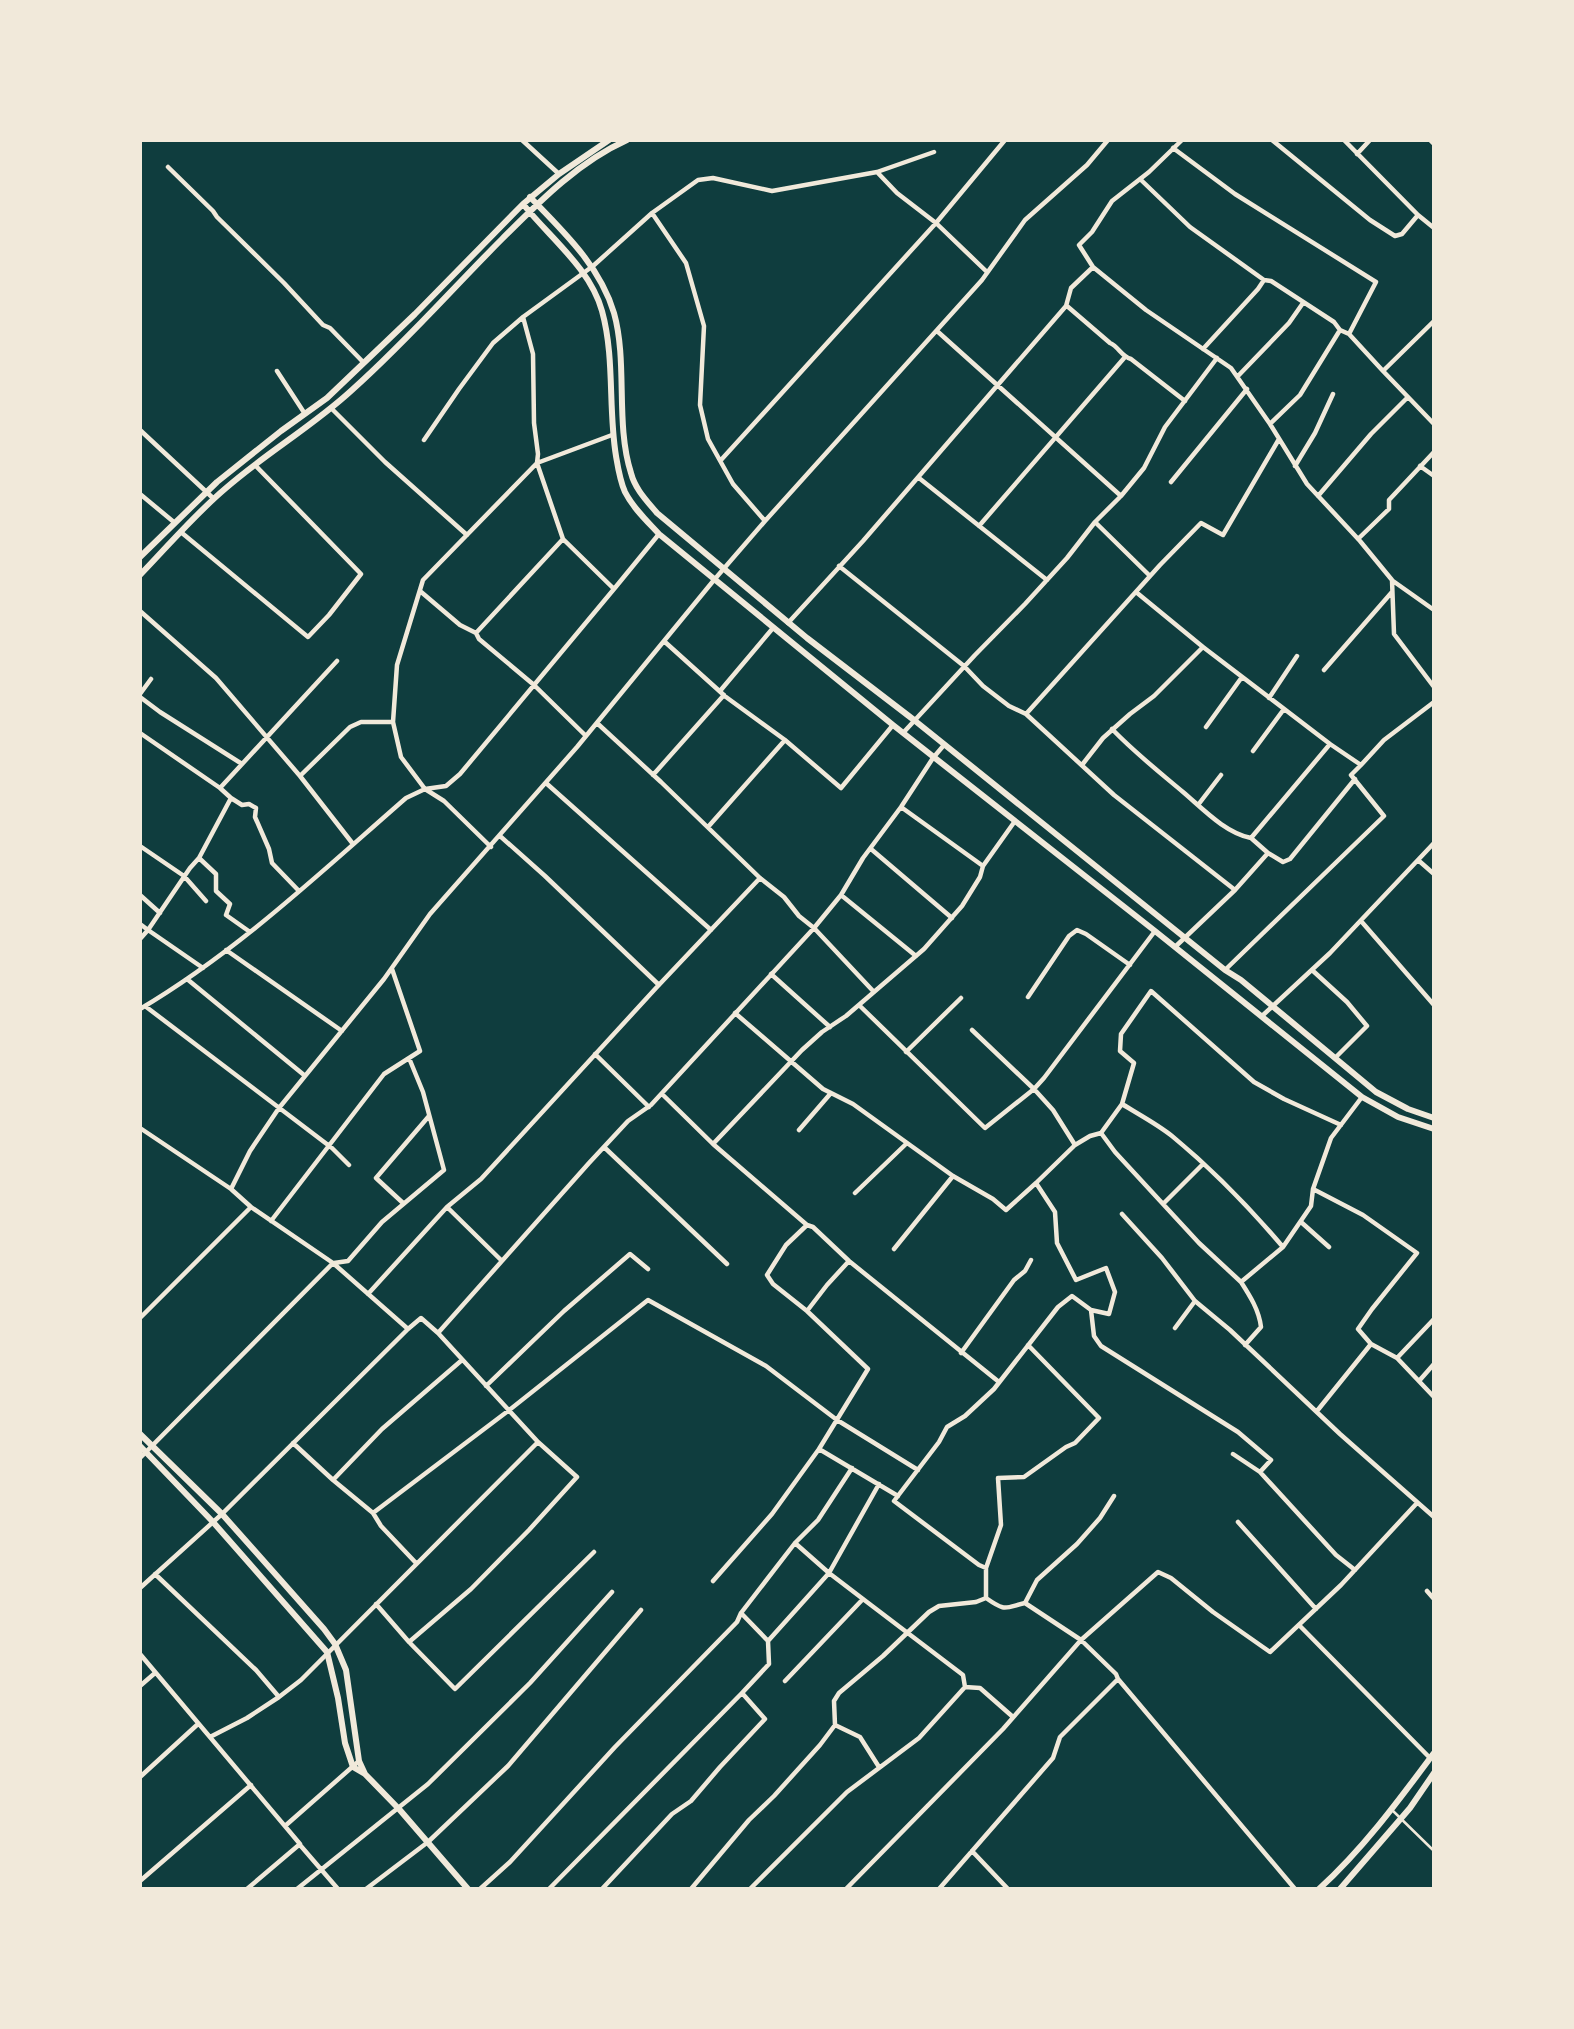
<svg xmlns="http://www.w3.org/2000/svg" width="1574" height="2029" font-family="Lora,serif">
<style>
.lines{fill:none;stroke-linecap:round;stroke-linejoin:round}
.service{stroke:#f1e9da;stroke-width:2.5}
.minor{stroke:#f1e9da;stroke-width:4.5}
.secondary{stroke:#f1e9da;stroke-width:6}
</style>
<rect width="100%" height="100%" fill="#0f3d3e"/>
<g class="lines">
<path class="service" d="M1391,1809L1434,1851"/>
<path class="minor" d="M522,140L559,174
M1182,140L1149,172L1112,201L1092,232L1079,245L1093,267L1146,310L1231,368L1270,424L1307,484L1360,541L1392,580L1394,634L1434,687
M1272,140L1370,220L1395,236L1402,234L1418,215
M1344,140L1418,215L1434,228
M1430,140L1434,144
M1173,148L1235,194L1376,282L1349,334
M1357,154L1370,140
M168,167L213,211L217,217L284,283L323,325L330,328L364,363
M877,172L934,152
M1140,179L1190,227L1264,280L1271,281L1334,322L1340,330L1349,334L1383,371
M652,213L698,180L713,178L772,191L877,172L897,193L936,223L987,272
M1067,306L1110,343C1119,347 1121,356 1131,359L1185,401
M1434,321L1383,371L1434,424
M937,331L1121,496
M1203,349L1258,289L1264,280
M277,371L305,414
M1238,376L1289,323L1303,303
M331,408L385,462L467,535
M1270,424L1300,395L1340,330
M140,430L214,499
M612,435L537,463L563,539L614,589L659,534
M424,440L459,389L493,343L523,317
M721,460L936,223L1005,140
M1295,466L1315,433L1333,394
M1420,466L1434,476
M919,478L1047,580
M1171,482L1247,389
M140,494L175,523
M1318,496L1371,434L1408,397
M1095,522L1150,576
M979,526L1125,357
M182,533L308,637L329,615L361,574L255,465
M1358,539L1389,509V500L1434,452
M839,566L964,666L983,686L1009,706L1026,714L1114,795L1235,890L1175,947
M1393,581L1434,610
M614,589L460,774L446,786L425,789L401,757L393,722L397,665L423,580L537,463L538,454L534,423L533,354L523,317L593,266L652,213L686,263L704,326L700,405L708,439L733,484L765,521
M420,591L460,625L476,633L479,639L534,685L586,736
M1136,592L1203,647
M140,611L216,678L300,776
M788,623L863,541L1066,306L1071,288L1093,267
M476,633L563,539
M665,642L726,697L785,740L841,788L893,725
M1324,670L1392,592
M720,691L773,628
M140,694L151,679
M140,697L160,712L242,764
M1269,698L1297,656
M1026,714L1160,565L1201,523L1223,535L1279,439
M597,723L661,782L760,878L784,897L799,916L814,928L874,992
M1206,727L1242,677
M1112,729C1134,752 1158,771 1183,792C1202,808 1225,833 1251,838
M140,733L220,788L231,798
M903,733L975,655L1025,604L1067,558L1095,522L1121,496L1144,468L1165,427L1217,358
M1253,751L1284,709
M1082,765L1103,738L1130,714L1154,696L1203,647L1330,744L1251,838L1268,853L1235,890
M1361,765L1384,740L1434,702
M653,775L724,695
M546,783L711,930
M220,788L337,661
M1198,805L1221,775
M901,807L983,866
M708,827L785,740
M500,836L545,876L659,985
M353,844L300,776L350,727L361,722H393
M140,846L184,876L206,901
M871,849L952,918
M1268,853L1283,862L1290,859L1355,779
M199,858L190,868L148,930L203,968
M1418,860L1434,874
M140,895L160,913
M841,895L916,956
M1361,921L1434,1005
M140,924L148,930L140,939
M250,932L226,915L230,904L216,891V874L199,858L231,798L242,805L249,804L256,808L255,817L269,849L272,863L299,891
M226,950L342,1031
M1225,970L1384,816L1351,775L1361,765L1330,744
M1312,970L1347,1002L1367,1026L1335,1058
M771,974L830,1027
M187,979L304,1075
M1028,997L1069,936L1077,930L1086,934L1130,965
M859,1005L985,1128L1034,1089L1044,1078L1155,931
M145,1006L332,1148L349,1165
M140,1009C238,951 321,872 406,798L425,789L444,801L491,847
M735,1013L823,1089L853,1104L953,1176L993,1199L1006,1210L1036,1183L1055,1212L1057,1243L1076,1280L1106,1268L1115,1292L1109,1314L1091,1310L1072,1296L1058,1307L994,1389L965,1416L947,1427L939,1442L894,1501L979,1565L986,1568
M1262,1016L1330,953L1434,843
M972,1030L1034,1089L1053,1110L1075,1145L1036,1183
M906,1052L961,998
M595,1054L649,1107
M662,1094L713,1144L802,1050L822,1032L846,1016L924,949L962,906L980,877L983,866L1015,821
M1122,1104C1138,1114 1157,1124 1172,1136C1212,1169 1249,1207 1283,1247
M140,1128L231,1189
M799,1130L831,1093
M1101,1133L1115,1152L1199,1243L1241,1282
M713,1144L807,1225L813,1227L849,1261L999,1382
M1075,1145L1090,1136L1101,1133L1122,1104L1134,1063L1120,1051L1121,1034L1151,991L1254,1082L1284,1099L1341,1125
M604,1147L727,1264
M1313,1189L1363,1215L1417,1253L1372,1309L1358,1329L1371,1344L1397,1358L1434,1397
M855,1193L907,1143
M403,1203L376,1178L429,1116
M1164,1203L1203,1164
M447,1207L502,1261
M1122,1214L1162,1258L1195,1301L1230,1330L1340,1434L1434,1517
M271,1221L384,1074L420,1051L392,969
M1301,1222L1329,1247
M894,1249L953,1176
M334,1263L348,1261L382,1222L444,1170L423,1092L409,1058
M368,1294L447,1207L481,1179L656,988L760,878
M1091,1310L1094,1336L1101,1346L1238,1432L1271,1460L1260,1472L1336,1555L1355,1570
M807,1311L827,1285L849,1261
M140,1318L251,1207L231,1189L250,1151L279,1108L384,979L430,914L577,747L714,580L765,521L982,280L1025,220L1087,165L1108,140
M1175,1328L1195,1301
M408,1329L421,1318L438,1333L589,1163L628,1121L651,1105L814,928L841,895L863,858L901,807L933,758L944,745
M1245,1345L1261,1327C1259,1310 1250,1296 1241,1282L1283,1247L1311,1206L1313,1189L1331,1138L1362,1097
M961,1353L1014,1280L1025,1271L1031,1260
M1397,1358L1434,1319
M462,1360L382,1429L333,1480L373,1513L508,1411L648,1300L766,1366L837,1420L918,1470
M1419,1381L1434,1364
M486,1386L564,1311L630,1254L648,1269
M1317,1411L1371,1344
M293,1443L333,1480
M819,1449L898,1496
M1233,1454L1260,1472
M140,1458L333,1263L251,1207
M373,1513L381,1526L416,1563
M1238,1522L1316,1609
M155,1574L256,1670L279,1697
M713,1581L772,1514L819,1449L868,1369L807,1311L773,1284L767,1275L786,1245L807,1225
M140,1588L222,1514L408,1329L333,1263
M1427,1591L1434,1599
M986,1598V1568L1001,1525L998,1478L1024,1477L1066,1447L1075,1443L1099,1418L1028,1345
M986,1598C1006,1612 1004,1608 1025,1603L1081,1640L1116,1674L1118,1679
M863,1599L963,1675L965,1687L980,1688L1013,1717
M1025,1603L1037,1580L1077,1544L1100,1518L1114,1496
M376,1604L409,1642L471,1589L529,1530L577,1477L538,1442
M741,1613L795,1543L818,1520L852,1468
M1299,1625L1430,1758
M768,1641L829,1573L795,1543
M409,1642L455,1689L594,1552
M140,1654L300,1844L247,1889
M785,1681L863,1599L829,1573L879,1484
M140,1686L155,1673
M210,1737L247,1718L279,1697L301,1680L538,1442L438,1333
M879,1767L860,1737L835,1725L834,1701L839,1693L883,1656L929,1612L939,1606L976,1602L986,1598
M140,1777L198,1724
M285,1826L359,1761
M300,1845L338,1889
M972,1851L1008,1889
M140,1881L251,1785
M297,1889L428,1784L530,1683L612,1592
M366,1889L428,1842L508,1766L641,1610
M480,1889L510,1862L615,1747L737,1622L741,1613L768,1641L769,1664L742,1693L765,1719L720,1767L691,1801L672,1814L602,1889
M549,1889L742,1693
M691,1889L749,1820L774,1796L820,1745L835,1725
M750,1889L847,1792L919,1738L965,1687
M846,1889L1003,1729L1081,1640L1158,1572L1171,1578L1213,1612L1270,1652L1341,1585L1417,1503
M939,1889L1053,1758L1060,1737L1118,1679L1295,1889"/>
<path class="secondary" d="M530,197C564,232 600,266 614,313C628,363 615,423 631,473C635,489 647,501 657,513L807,638L914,720L1225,970L1241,980L1376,1092L1408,1109L1434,1118
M523,204C550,238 590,268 602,311C615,358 608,408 616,456C618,468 620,481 625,492C633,508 647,521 659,534L893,725L1155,931L1362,1097L1398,1117L1434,1129
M140,557L217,482L281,431L327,398L415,314L523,204L559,174L609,140
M140,575C168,546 195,514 226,488C266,453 313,426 352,390C405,343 452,289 502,239C539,202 578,162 627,140
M140,1434L222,1514L324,1629L335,1644L346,1670L359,1761L365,1774
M140,1446L213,1522L327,1652L338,1698L345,1743L353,1767L365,1774L399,1809L468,1889
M1319,1889C1363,1849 1399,1800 1434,1753
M1340,1889L1410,1808L1434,1773"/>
</g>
<rect width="1574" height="2029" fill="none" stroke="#f1e9da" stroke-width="284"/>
</svg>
